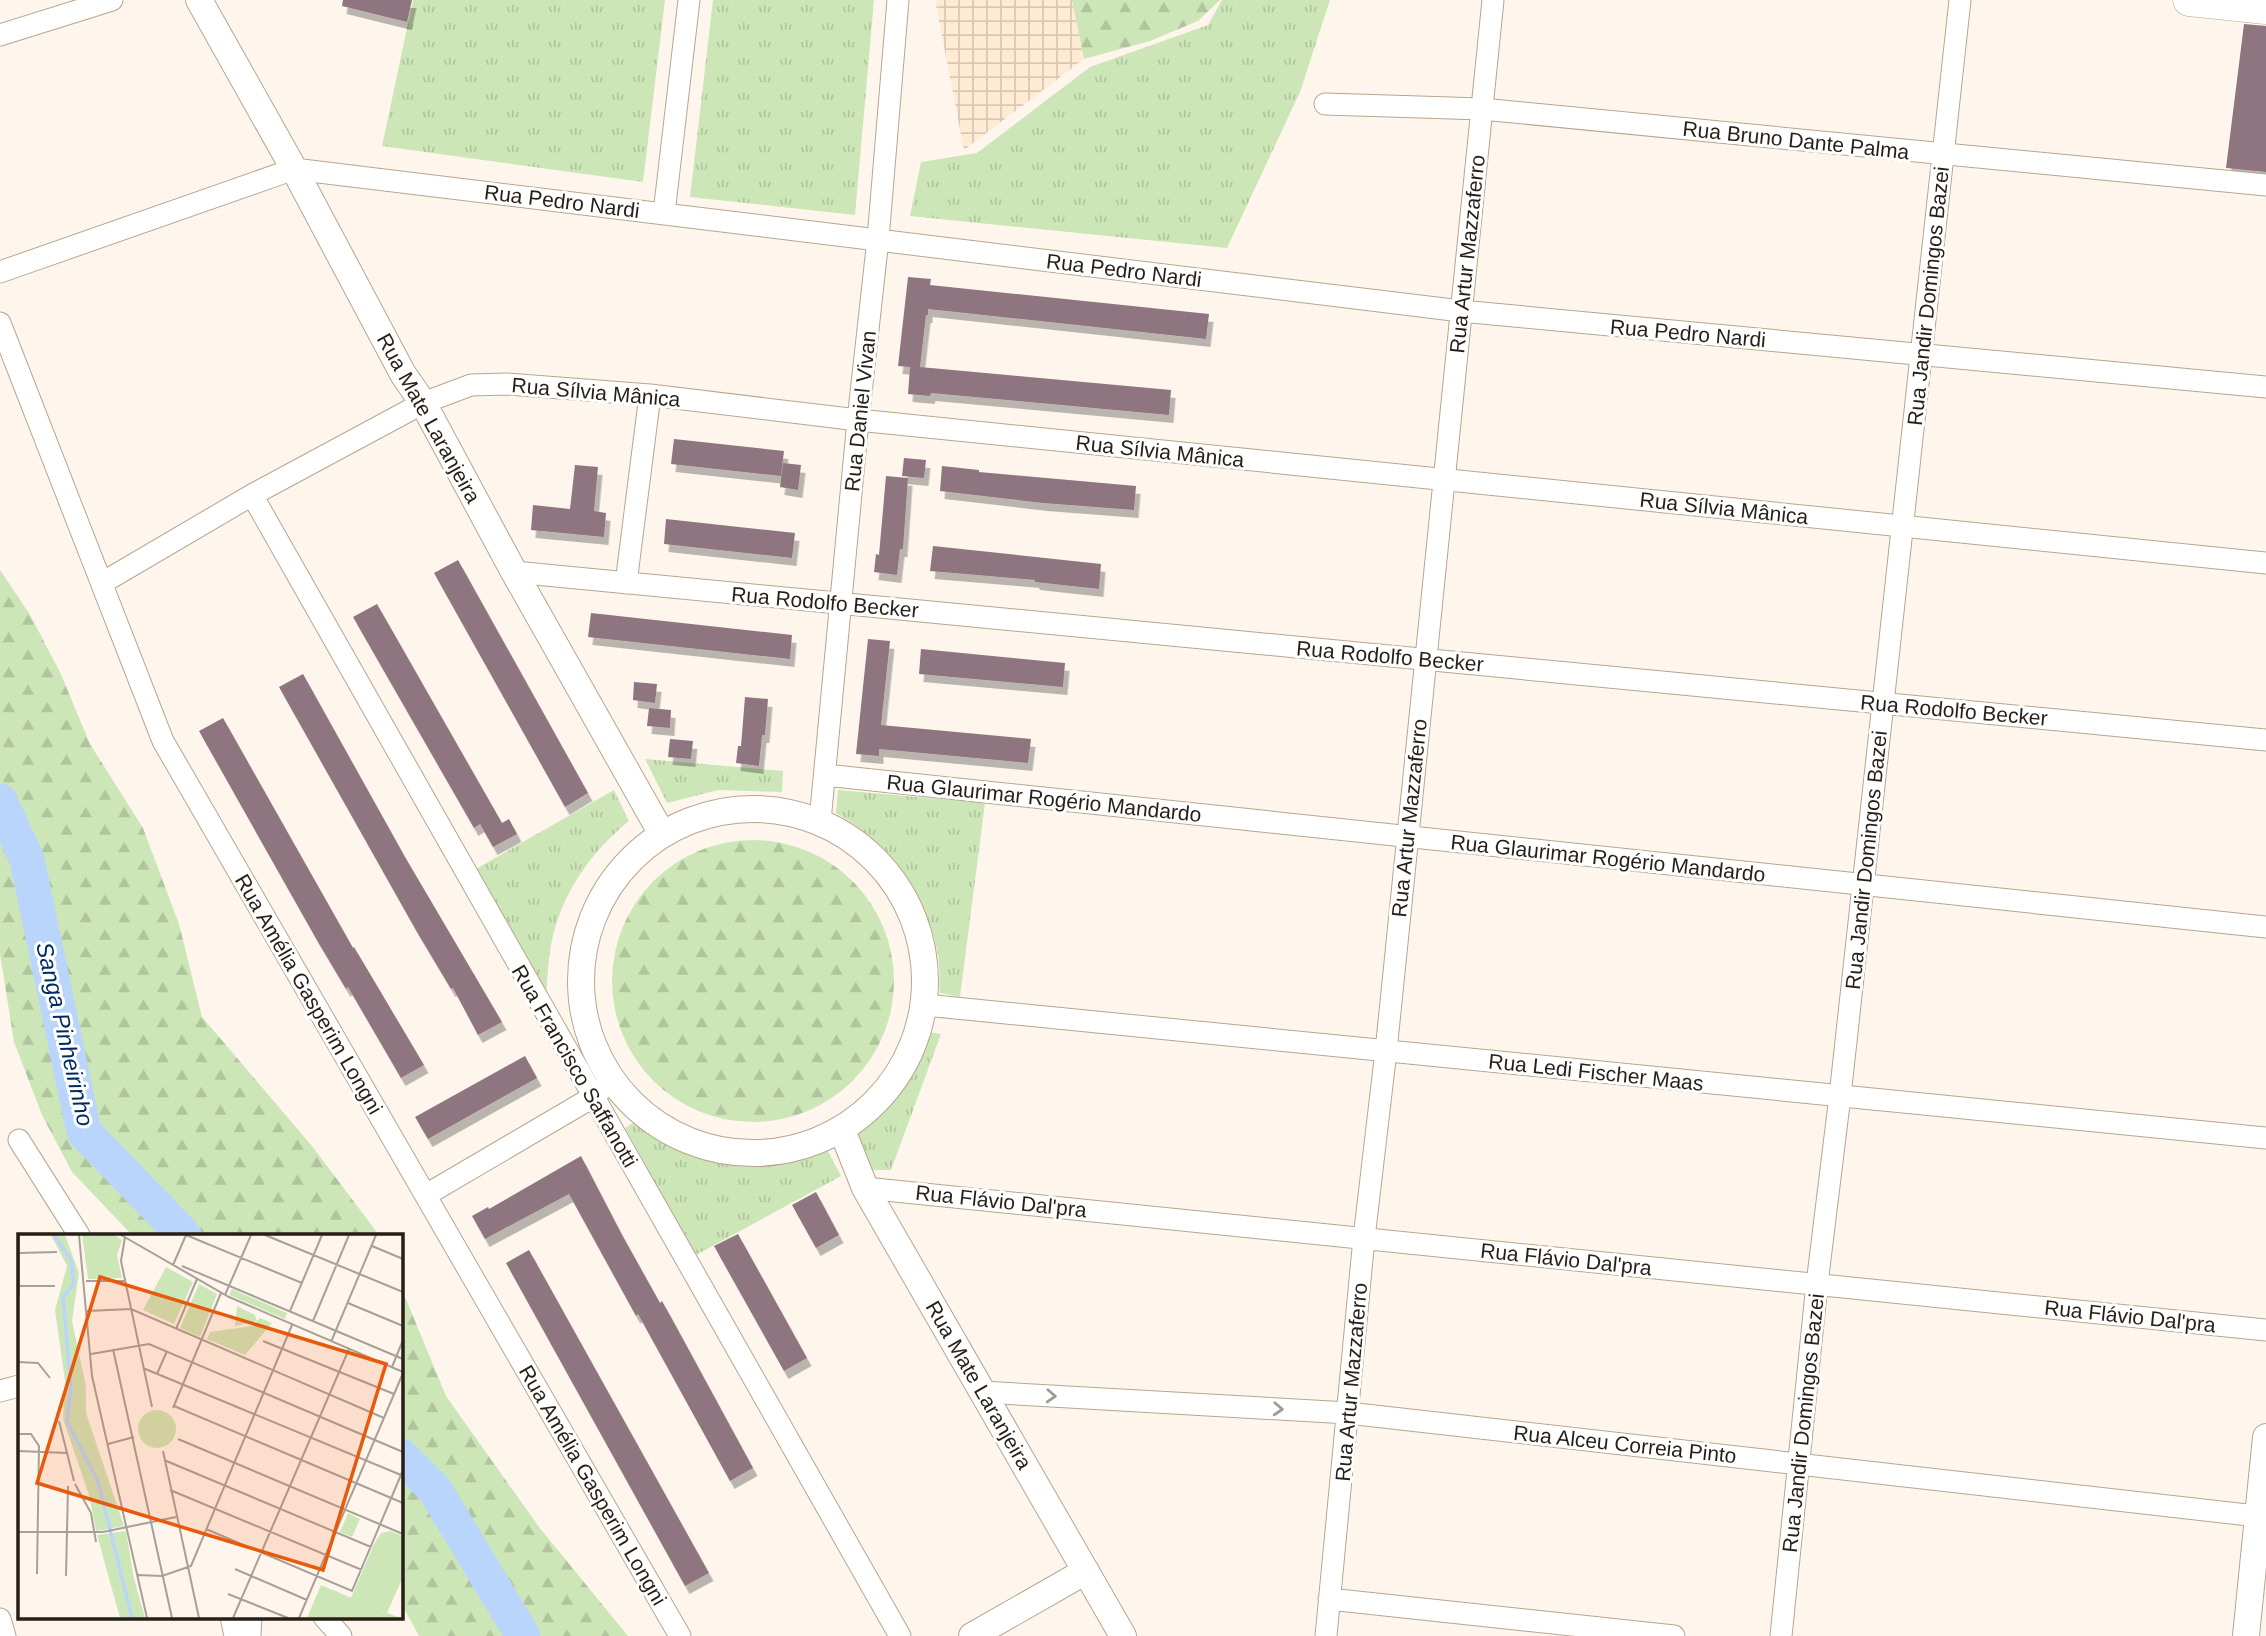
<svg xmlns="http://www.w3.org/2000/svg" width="2266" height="1636" font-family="Helvetica,sans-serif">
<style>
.industrial{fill:url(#industrial-grid)}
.grass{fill:url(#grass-tufts)}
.forest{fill:url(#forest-firs)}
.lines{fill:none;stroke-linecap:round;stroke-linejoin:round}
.river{stroke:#bad5fc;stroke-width:35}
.building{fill:#8f7480;filter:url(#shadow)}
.minor-casing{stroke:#b8a58f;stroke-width:23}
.tertiary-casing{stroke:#b8a58f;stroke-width:28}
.primary-casing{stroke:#b8a58f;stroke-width:33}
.minor{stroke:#fff;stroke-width:21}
.tertiary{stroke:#fff;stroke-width:26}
.primary{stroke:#fff;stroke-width:32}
.oneway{stroke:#9e9a97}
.labels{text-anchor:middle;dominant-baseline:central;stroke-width:6;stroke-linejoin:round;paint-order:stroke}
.street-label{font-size:21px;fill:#271f17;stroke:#fff}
.water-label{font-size:23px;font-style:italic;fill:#002a60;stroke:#fff}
.inset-river{fill:none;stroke:#bad5fc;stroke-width:3.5}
.inset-road{fill:none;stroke:#a8a097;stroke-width:2}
.view{fill:#e8590c;fill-opacity:0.15;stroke:#e8590c;stroke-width:3.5}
.inset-edge{fill:none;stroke:#271f17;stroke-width:3.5}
</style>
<defs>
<pattern id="industrial-grid" width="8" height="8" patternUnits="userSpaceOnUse" patternTransform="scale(1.75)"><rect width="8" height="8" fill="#ffead3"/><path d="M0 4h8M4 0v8" fill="none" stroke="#dbc8b4"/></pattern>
<pattern id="grass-tufts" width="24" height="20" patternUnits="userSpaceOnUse" patternTransform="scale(1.75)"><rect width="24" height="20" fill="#cde6b8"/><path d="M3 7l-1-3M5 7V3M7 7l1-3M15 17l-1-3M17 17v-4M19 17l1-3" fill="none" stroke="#b0c59d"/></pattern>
<pattern id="forest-firs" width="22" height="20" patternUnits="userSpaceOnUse" patternTransform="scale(1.75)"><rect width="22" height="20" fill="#cde6b8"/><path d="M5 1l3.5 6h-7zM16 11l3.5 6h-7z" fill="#b0c59d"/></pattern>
<filter id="shadow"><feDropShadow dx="4.5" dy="8" stdDeviation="0" flood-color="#0004"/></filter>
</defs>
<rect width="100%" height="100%" fill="#fef6ed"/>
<path class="industrial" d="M935,0H1072L1084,59L964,150Z"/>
<path class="grass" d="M413,0H665L643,182L382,146Z
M713,0H874L855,215L690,197Z
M1222,0H1330L1300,92L1227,248L910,216L921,162L977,153L1090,67L1208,25Z
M645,759L783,771L782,792L718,790L667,803Z
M614,790L629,821C593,850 564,890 553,936C548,955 548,976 546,995L474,870Z
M838,790L985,803L960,997L940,993C939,981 940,967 938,955C930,908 902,859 863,831C855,824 845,819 836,813Z
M928,1032L941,1034L891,1170H871L855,1137L885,1112L922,1054Z
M633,1123C651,1133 671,1148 690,1154C736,1170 782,1166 828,1151L841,1176L696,1255L625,1128Z"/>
<path class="forest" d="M1072,0H1220L1198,21L1150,41L1084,59Z
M0,570L29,613L60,672L90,744L143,828L179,924L202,1017L312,1146L379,1235H132L72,1172L42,1115L14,1042L0,954Z
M612 981a141 141 0 1 1 282 0a141 141 0 1 1-282 0Z
M401,1287L446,1396L539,1527L628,1636H419L401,1603Z"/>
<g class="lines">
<path class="river" d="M0,801L27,860L84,1132L184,1235
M401,1456L435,1490L523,1636"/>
</g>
<path class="building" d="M343,0H412L407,22L342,6Z
M2244,24L2266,26V172L2226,168Z
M908,277L931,279L930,285L1209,314L1206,339L928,309V315H926L920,367L1171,390L1169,415L931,393L930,396L908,394L910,367L898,366Z
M674,439L784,451L781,476L671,464Z
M904,458L926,460L924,478L902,476Z
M783,463L801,465L798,490L780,487Z
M575,465L598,467L594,511L606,513L604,537L531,530L533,505L570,509Z
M942,466L979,470V472L1136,486L1134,510L1043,503L940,491Z
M886,476L908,478L903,549H900L897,575L874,572L876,554L879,555Z
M666,519L795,533L792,558L664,544Z
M933,546L1101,564L1099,589L1035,582V580L930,571Z
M458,560L588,793L565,807L434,573Z
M377,604L502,823L509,819L517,834L493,847L480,824L474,828L353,617Z
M591,613L792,635L790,659L588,637Z
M868,639L890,641L881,725L1031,739L1028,763L879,749V756L856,754Z
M921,649L1065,663L1063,687L919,674Z
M303,674L405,857L502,1022L478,1035L453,988L451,989L417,932L279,687Z
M634,682L657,684L655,703L633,700Z
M745,697L768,699L765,735H762L759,766L736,763L738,746H741Z
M649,708L671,710L670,728L647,726Z
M223,718L353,948L354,947L424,1065L401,1078L348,987L346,989L318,942L199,731Z
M670,739L693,741L691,759L668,757Z
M525,1056L537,1078L428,1139L415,1117Z
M581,1156L621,1233L660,1303L662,1301L672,1319L753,1468L730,1481L638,1314L636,1316L569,1194L485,1239L472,1216L488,1207L489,1209Z
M816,1192L839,1235L816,1248L792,1205Z
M738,1234L807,1358L784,1371L714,1246Z
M529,1250L709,1573L685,1586L506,1263Z"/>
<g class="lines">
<defs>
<path id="minor" d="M0,35L112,0
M1325,104L1482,109L2266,185
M664,213L689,0
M0,272L294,169L1461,311L2266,387
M0,323L163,741L680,1636
M252,495L900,1636
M514,572L2266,740
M102,583L252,495L423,403L471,385L507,384L650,395L858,420L2266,563
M626,583L650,395
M825,775L2266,927
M820,821L858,420L878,239L898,0
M925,1005L2266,1138
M19,1140L79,1235
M865,1188L2266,1330
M426,1195L593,1097L611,1081
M0,1391L19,1386
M982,1392L1348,1413L2266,1517
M1329,1599L1674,1636
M231,1617L235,1636
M324,1617L341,1636
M0,1619L5,1636
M250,1636L251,1617
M1326,1636L1364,1238L1386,1051L1493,0
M1781,1636L1817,1284L1840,1096L1960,0"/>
<path id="tertiary" d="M199,0L294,169L403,374L423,403L514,572L662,834
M581 981a172 172 0 1 1 344 0a172 172 0 1 1-344 0Z
M842,1130L865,1188L1123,1636
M972,1636L1086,1571
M2246,1636L2266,1437"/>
<path id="primary" d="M2189,0L2266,8"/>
</defs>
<use href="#minor" class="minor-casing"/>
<use href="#tertiary" class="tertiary-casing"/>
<use href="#primary" class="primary-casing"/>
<use href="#minor" class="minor"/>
<use href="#tertiary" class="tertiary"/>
<use href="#primary" class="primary"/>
</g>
<defs><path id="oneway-chevron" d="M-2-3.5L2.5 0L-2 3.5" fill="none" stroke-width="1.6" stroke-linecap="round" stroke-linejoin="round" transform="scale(1.75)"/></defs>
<g class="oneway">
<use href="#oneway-chevron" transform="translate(1051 1396) rotate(3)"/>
<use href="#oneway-chevron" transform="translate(1278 1409) rotate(3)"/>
</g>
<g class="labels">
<g class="street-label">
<text transform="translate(1796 140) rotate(6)">Rua Bruno Dante Palma</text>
<text transform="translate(562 201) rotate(7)">Rua Pedro Nardi</text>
<text transform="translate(1467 254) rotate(-84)">Rua Artur Mazzaferro</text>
<text transform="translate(1124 270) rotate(7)">Rua Pedro Nardi</text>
<text transform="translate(1928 296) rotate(-84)">Rua Jandir Domingos Bazei</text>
<text transform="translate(1688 333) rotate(5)">Rua Pedro Nardi</text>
<text transform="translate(596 392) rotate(5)">Rua Sílvia Mânica</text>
<text transform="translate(860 411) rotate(-84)">Rua Daniel Vivan</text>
<text transform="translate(429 418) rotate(61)">Rua Mate Laranjeira</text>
<text transform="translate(1160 451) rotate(6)">Rua Sílvia Mânica</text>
<text transform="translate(1724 508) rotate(6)">Rua Sílvia Mânica</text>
<text transform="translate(825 602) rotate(5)">Rua Rodolfo Becker</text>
<text transform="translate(1390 656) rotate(5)">Rua Rodolfo Becker</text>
<text transform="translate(1954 710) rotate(5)">Rua Rodolfo Becker</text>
<text transform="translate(1044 798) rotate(6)">Rua Glaurimar Rogério Mandardo</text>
<text transform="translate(1409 818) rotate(-84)">Rua Artur Mazzaferro</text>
<text transform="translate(1608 858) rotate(6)">Rua Glaurimar Rogério Mandardo</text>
<text transform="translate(1866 860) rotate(-84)">Rua Jandir Domingos Bazei</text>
<text transform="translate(309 994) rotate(60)">Rua Amélia Gasperim Longni</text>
<text transform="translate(575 1066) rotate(60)">Rua Francisco Saffanotti</text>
<text transform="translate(1596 1072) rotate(6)">Rua Ledi Fischer Maas</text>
<text transform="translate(1001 1201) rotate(6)">Rua Flávio Dal'pra</text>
<text transform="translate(1566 1259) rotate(6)">Rua Flávio Dal'pra</text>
<text transform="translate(2130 1316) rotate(6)">Rua Flávio Dal'pra</text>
<text transform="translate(1351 1382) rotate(-85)">Rua Artur Mazzaferro</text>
<text transform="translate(979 1385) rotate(60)">Rua Mate Laranjeira</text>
<text transform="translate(1803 1423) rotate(-84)">Rua Jandir Domingos Bazei</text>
<text transform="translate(1625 1444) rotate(6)">Rua Alceu Correia Pinto</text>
<text transform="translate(593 1485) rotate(60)">Rua Amélia Gasperim Longni</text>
</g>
<g class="water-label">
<text transform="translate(65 1034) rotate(77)">Sanga Pinheirinho</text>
</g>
</g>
<g transform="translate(18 1234)">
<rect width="385" height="385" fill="#fef6ed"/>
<path d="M64,1H96L104,6L99,21L104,44L70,45ZM148,33L175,48L156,90L125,76ZM181,50L199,60L182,103L162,94ZM214,55L269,79L267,85L211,61ZM242,84L254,89L227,121L189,105L192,98L234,92Z" fill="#cde6b8"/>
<path d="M33,1H47L61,39L54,87L68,152V179L106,292L85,296L78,297L71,261L45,185L47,147L37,76L49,32ZM219,72L237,81L239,87L217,92ZM120 195a19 19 0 1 1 38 0a19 19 0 1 1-38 0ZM108,297L116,345L127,384H102L79,301ZM372,297L385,302V343L369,379L333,364L356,310L363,299Z" fill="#cde6b8"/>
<path d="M303,351L369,379L383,384H289Z" fill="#cde6b8"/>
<path d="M330,279L342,285L334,303L322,298Z" fill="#cde6b8"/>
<path class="inset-river" d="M36,1L53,26L56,50L45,63L53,152L49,188L80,247L114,384"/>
<path class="inset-road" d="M61,1L74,142L129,384M103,1L211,63L385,138M168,1L284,49M247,1L385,58M107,3L103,27L134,173M354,12L385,25M1,19L39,18M155,31L168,1M164,32L385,125M68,47H107M1,52H37M207,61L233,1M1,63V1M330,69L385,92M69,77L113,75L366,184M272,77L304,1M295,87L331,1M158,95L179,45M245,107L376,160M313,108L358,1M95,115L154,384M73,120L131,110L385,218M0,128L20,129L32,144M374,133L385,106M125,134L383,241M139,140L149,117M156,172L385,269M155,174L203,59M41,187L56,247M0,200H13L21,212L19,340M160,205L385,300M90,210L116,203M0,217L49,219M145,217L181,384M146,226L353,313M57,250L73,279L78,308M152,256L344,336M188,295L334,357L385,236M0,298H85L158,283M217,335L289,366M120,341L144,342L173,332L274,91M48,342L50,252M210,360L270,384M215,384L331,115M281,384L385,139"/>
<path class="view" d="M82,43L368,130L305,336L19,249Z"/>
<rect width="385" height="385" class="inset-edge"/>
</g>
</svg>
